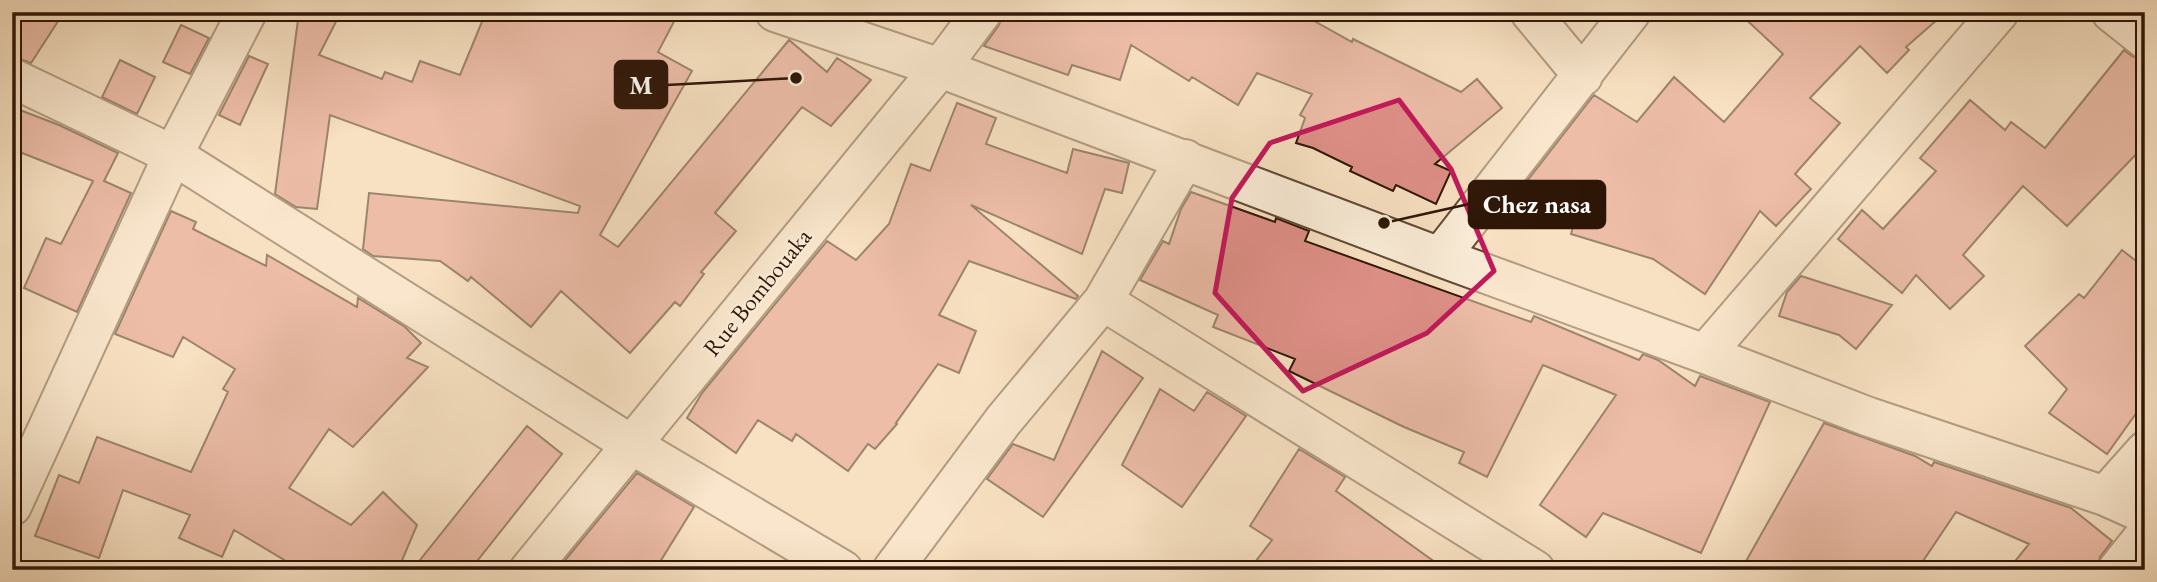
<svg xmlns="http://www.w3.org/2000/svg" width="2157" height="582" font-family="'EB Garamond',serif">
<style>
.building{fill:#df9088;stroke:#2e1607;stroke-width:2}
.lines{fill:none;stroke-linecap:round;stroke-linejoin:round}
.street-casing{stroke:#604936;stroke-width:42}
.street{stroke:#faecd7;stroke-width:38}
.marked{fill:none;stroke:#c2185b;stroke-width:5;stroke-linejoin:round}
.labels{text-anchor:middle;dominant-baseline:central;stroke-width:5;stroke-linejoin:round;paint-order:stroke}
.street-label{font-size:24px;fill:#2e1607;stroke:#faecd7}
.leader{fill:none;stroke:#2e1607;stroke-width:2.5}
.callout-dot{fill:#2e1607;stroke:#faecd7;stroke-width:2.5}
.callout{fill:#2e1607;stroke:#2e1607;stroke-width:2.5}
.callout-label{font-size:26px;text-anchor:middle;font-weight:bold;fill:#fff}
</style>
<rect width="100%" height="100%" fill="#f8e1c2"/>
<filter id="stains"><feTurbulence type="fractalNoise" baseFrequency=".00286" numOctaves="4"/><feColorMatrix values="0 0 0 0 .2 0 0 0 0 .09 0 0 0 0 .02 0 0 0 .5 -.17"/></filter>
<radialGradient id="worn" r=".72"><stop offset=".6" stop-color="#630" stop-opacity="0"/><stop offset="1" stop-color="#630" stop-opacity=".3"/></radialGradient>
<path class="building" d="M12,12H64L31,63L12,56Z
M299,12H341L319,55L382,79L385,72L412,82L420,61L460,75L486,12H679L658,52L692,71L600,235L618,247L789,40L827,72L837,58L871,80L831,126L802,107L715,213L736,231L701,272L704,274L680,306L675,302L630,353L561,291L531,327L471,277L468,281L440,261L373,256L363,249L369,193L578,213L580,206L330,115L317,209L296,207L275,194Z
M1003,12H1298L1352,42L1353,39L1461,92L1477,79L1502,108L1435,164L1451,171L1436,204L1396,185L1393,191L1350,171L1352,167L1313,148L1296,143L1305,118L1300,115L1312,94L1257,73L1238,105L1192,77L1189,81L1131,45L1120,80L1072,65L1068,75L984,46L999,25Z
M1738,12H1946L1906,47L1909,50L1887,73L1860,46L1810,98L1840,123L1795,174L1811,189L1776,226L1760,211L1705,294L1653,259L1571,234L1577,213L1524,185L1594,95L1637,122L1674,77L1724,122L1783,54Z
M181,25L209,38L190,74L163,62Z
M2124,50L2132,56L2145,60V145L2067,226L2023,186L1963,255L1984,276L1950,309L1916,275L1902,293L1838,239L1862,210L1883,229L1936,171L1920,158L1970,100L2005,130L2011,122L2045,148Z
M249,56L268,64L240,125L219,115Z
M120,60L155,77L137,114L102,97Z
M957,103L996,118L986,144L1067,173L1073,149L1129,163L1122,193L1105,189L1082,254L971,205L1078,296L1076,299L969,261L939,315L976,331L959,373L938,364L896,423L897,424L875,449L868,444L848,471L796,434L792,441L758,420L736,453L687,418L702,393L827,241L856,260L889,224L911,164L930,171Z
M12,107L59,125L118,153L104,181L131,193L77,312L24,288L46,238L61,244L93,181L12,149Z
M1191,192L1275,222L1276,218L1309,231L1305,241L1531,322L1534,316L1639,360L1643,354L1658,360L1695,386L1700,376L1770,402L1701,553L1603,513L1586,537L1540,505L1616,395L1543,365L1487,477L1459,463L1464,452L1404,427L1289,371L1295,359L1213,327L1218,315L1140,280L1163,241L1169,244L1181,209Z
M171,211L196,222L193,229L266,266L267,255L357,307L358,298L405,327L421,343L407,358L428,367L353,447L329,429L289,488L351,525L383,492L417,525L398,570H301L234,530L222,557L179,538L190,515L123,490L99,558L35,536L59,475L79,483L97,437L191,472L228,392L223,389L235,369L183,337L173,357L115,334Z
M2122,250L2145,268V401L2107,454L2049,413L2067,389L2025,346L2079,294L2084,298Z
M1801,276L1892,305L1856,349L1839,335L1779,316L1787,292Z
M1102,351L1143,378L1043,517L987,479L1013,444L1054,460Z
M1160,389L1194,411L1207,392L1246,416L1182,507L1122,465Z
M1824,423L1915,456L1932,466L1934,462L2071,508L2112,541L2100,557L2096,570H2008L2029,544L1956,512L1917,570H1741Z
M527,426L562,454L470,570H412Z
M1299,449L1345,477L1336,491L1446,570H1249L1272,540L1250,526Z
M637,473L694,507L655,570H557Z"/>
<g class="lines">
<defs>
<path id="street" d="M775,12L940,68L1440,257L1705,354L1869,417L2105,496L2145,514
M1530,12L1583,76
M2111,12L2145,39
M12,78L173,155L632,445L843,570
M1440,257L1631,12
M1103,301L1535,570
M1705,354L1999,12
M2105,496L2145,451
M12,506L173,155L247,12
M529,570L940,68L982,12
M892,570L1003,421L1103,301L1185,159
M2117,570L2145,535"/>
</defs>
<use href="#street" class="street-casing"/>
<use href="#street" class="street"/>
</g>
<path d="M0 0H2157V582H0ZM1399,100L1451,169L1494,271L1427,333L1303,391L1215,293L1232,198L1270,143Z" fill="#f8e1c2" fill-opacity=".55" fill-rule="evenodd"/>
<path class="marked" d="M1399,100L1451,169L1494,271L1427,333L1303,391L1215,293L1232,198L1270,143Z"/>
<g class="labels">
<g class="street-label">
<text transform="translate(757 292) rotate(-51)">Rue Bombouaka</text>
</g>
</g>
<path class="leader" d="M796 78L667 85M1384 223L1469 204"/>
<g class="callout-dot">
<circle cx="796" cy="78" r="7"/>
<circle cx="1384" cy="223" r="7"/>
</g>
<g class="callout">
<rect x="615" y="61" width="52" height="47" rx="7"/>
<rect x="1469" y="181" width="136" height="47" rx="7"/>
</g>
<g class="callout-label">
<text x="641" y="94">M</text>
<text x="1537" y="213">Chez nasa</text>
</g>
<rect width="2157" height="582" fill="none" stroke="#f8e1c2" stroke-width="42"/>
<rect x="14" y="14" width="2129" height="554" fill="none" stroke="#2e1607" stroke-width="3.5"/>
<rect x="21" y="21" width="2115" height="540" fill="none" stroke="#2e1607" stroke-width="2"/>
<rect width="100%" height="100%" filter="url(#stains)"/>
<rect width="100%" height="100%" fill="url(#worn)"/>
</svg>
